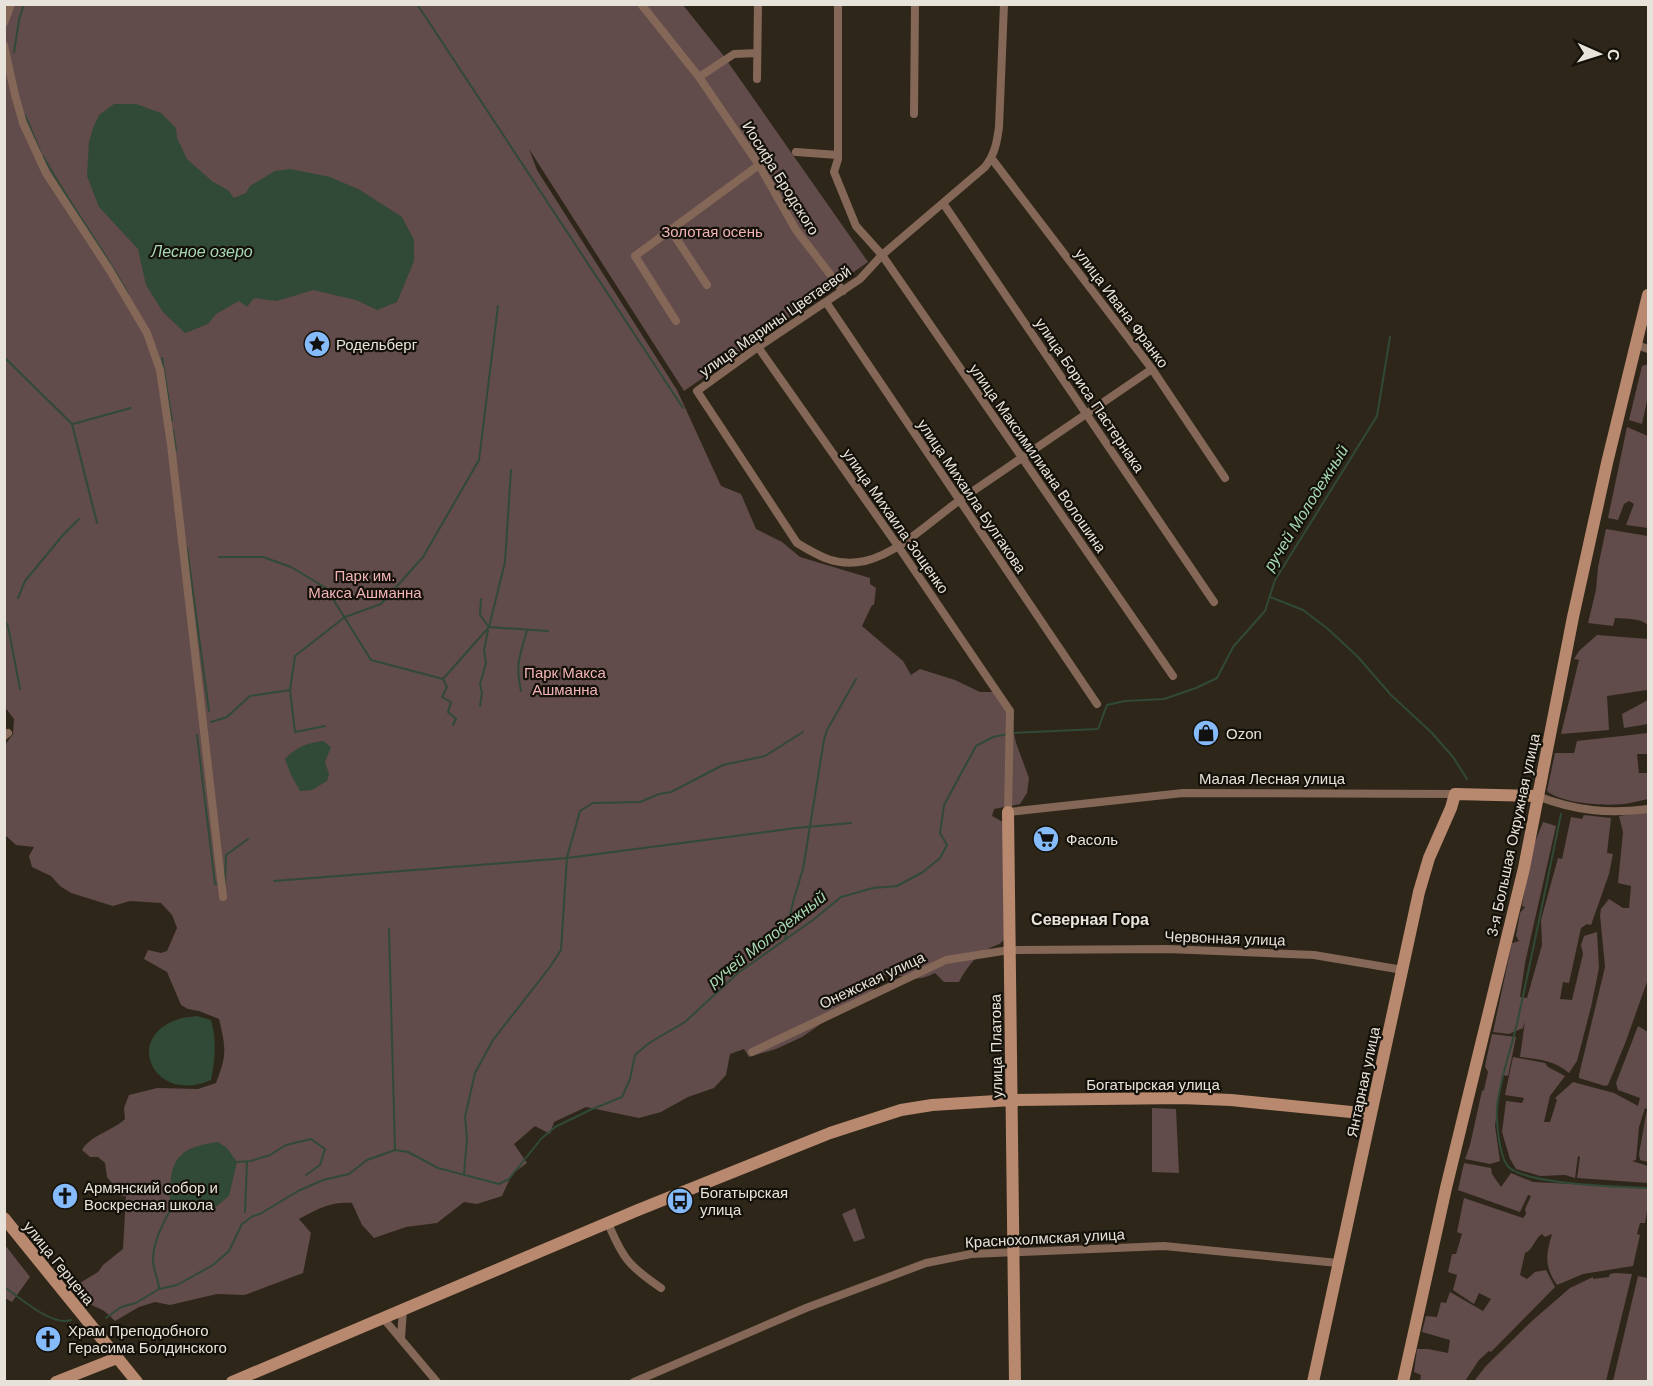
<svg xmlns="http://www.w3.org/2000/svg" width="1653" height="1386" font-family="Helvetica,sans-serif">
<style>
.green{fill:#614b4b}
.water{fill:#314937}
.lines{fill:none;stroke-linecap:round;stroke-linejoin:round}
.stream{stroke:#314937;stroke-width:2}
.street{stroke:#846756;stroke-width:8}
.secondary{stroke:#b9896f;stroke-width:12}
.labels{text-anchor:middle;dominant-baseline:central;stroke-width:4.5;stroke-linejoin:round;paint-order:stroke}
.street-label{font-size:15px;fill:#e8e3da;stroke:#14100a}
.park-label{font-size:15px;fill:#f2b4b6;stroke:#14100a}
.poi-label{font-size:15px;fill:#e8e3da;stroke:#14100a;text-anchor:start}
.water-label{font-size:16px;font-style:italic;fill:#a7d8b3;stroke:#14100a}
.neighbourhood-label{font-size:16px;font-weight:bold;fill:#e8e3da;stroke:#14100a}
</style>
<rect width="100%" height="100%" fill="#2e2719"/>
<path class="green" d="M4,5H683L723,55L868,262L684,391L529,149L537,170L677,390L721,486L741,494L756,529L782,542L800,557L870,578V584L876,588L874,605H872L862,626L903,661L911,675L920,669L955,680L980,692H993L1006,700L1016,743L1029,778L1027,793L1020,804L994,809L992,816L1003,822L1004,940C998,946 995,945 988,949C975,956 965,970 959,982H944L935,973C931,975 926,977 922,978C902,981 888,965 872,984L876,997L828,1019L802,1037L776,1049L749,1057L744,1049L730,1054L726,1075L714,1088L688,1097L661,1112L639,1118L586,1107L554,1122L550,1134L535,1126L514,1144L527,1163L512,1174L502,1196L477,1204L464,1202L437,1223L406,1227L374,1238L362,1225L352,1203C332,1201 317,1209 299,1219L311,1233L303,1273L245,1295L217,1294L170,1305L155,1302L139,1307L115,1321C112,1318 108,1314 104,1311C92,1304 78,1302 75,1286L98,1272L103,1265L123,1249L126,1196H122L107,1177L105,1163L98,1157H90L82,1150C91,1135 112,1131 125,1119L124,1108L129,1095L157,1088L198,1089L216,1083C227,1055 226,1048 219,1019L199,1011L188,1009L181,1005L167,972L144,959L148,950L161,953L167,951L177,928L172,915L161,903L130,901L113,906L71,893L60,886L51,876L32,867L29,856L34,847L16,845L5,835V745L13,734L14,719L4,706Z
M1648,364V396L1642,424L1629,420L1642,366Z
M1627,427L1648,436V528L1626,525L1634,504L1629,501L1624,504L1618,520L1608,518Z
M1606,529L1648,536V625C1640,618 1627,619 1615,618L1613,626L1588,623L1596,590L1598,567Z
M1597,635L1648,639V693L1647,690L1607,696L1609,730L1561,734L1579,660L1574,659L1579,651Z
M1648,700V724L1624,728L1622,714Z
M1648,733V754H1637L1639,773H1648V799C1642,800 1636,802 1630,803C1611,807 1562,804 1547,791L1555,753H1574L1577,741Z
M1648,812V979L1626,1041L1608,1085L1605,1086L1579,1078V1075L1605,967L1600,915L1601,909L1609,899L1623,908H1629L1631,886L1618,883L1623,832L1619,816Z
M1584,815L1611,818L1607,853L1613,854L1609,874L1591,925L1587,924L1581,928L1569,983L1563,982L1560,999L1572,1000L1583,954L1581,945L1584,936L1597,932L1599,968L1591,1007L1577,1061L1569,1073C1554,1060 1538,1059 1520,1057L1525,1021L1523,1028L1509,1034L1493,1032L1512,943L1519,941L1516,936L1520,913L1525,907L1522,906L1531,852L1543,822L1556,826L1525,963L1520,997L1527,998L1542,945L1541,920L1558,858L1562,859L1571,817L1582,819Z
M1638,1026L1648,1032V1162L1640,1160L1639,1154L1647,1109L1645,1108L1639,1127L1636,1160L1632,1161L1648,1166V1183L1577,1178L1580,1157L1578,1156L1575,1178L1565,1175L1540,1176L1516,1169L1510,1159L1502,1132L1506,1101L1522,1103L1524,1098L1505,1095L1513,1057L1545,1063L1548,1067L1565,1076L1550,1096L1544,1122H1550L1557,1100L1555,1098L1573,1082L1614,1093L1638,1106L1640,1098L1618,1090L1616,1083Z
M1492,1034L1516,1037L1508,1076L1502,1075L1495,1126L1500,1161L1490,1164L1465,1159L1470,1145L1482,1091L1484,1090L1488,1072L1485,1067L1486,1061Z
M1152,1108L1176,1109L1179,1173L1152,1172Z
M1464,1163L1491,1168L1492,1174L1501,1187L1511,1173L1533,1182L1648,1188V1205L1645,1223H1640L1637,1234L1640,1235L1633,1266L1583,1274L1557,1285C1544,1266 1546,1255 1552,1234L1545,1237L1542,1234C1534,1239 1534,1249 1525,1253L1520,1275L1527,1279L1535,1272L1546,1270L1555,1287L1491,1352L1489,1351L1479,1360L1465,1381H1420L1421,1375L1414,1372L1417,1349H1428L1448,1353L1450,1340L1422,1332L1426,1316L1437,1317L1441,1302L1446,1303L1450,1292L1483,1311L1491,1299L1479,1293L1474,1304L1453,1290L1457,1275L1448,1272L1452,1254H1456L1462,1234L1457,1232L1464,1198L1523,1218L1526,1214L1525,1209L1531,1196L1528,1195L1520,1212L1458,1190Z
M855,1208L865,1238L854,1242L842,1214Z
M5,1245L30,1277L12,1302L5,1298Z
M1616,1273L1632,1274L1606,1381H1474L1486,1366L1533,1320L1570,1288L1593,1277V1279L1609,1277L1610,1274Z
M1638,1276L1648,1278V1381H1613Z"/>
<path class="water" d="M114,104H136L161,113L176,128L177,138L187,159L213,182L228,190L234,198L246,193L250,186L275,171L290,169L330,177L360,190L402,217L414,240V261L397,302L377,310L356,300L313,290L277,301L254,298L247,307L239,301L216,314L208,324L185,333L163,312L146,285L138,249L99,207L87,176L89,142L93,128L99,115Z
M323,741L331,747L325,762L329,774L327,781L312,790L300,791L291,775L285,759C296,747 307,743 323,741Z
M197,1016L211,1020C217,1041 215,1059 211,1080C154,1105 122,1037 179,1019C184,1017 191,1017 197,1016Z
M218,1142L227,1148L237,1162L229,1196L213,1209L200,1210L170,1204C170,1163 173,1148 218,1142Z"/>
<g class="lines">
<path class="stream" d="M417,4L683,408
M14,52L19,20L24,4
M25,115L40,151
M43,156C69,204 102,246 128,294
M4,357L72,424L97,523
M162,358L172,421
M73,424L131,408
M173,430L176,450
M187,548L209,711
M219,557H263L291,567L326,588
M1270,597L1303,610L1328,629L1358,657L1391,695L1431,732L1453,757L1467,779
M18,598L25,581L63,535L79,519
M333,599L371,660L443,679L489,627L505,562L511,470
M481,599L480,615L489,627L548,631
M4,620L8,626L20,689
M443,679L447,687L442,697L451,702L448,712L456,719L453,725
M290,690L295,732L325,726
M521,691C515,662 520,657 527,630
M480,706L482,693L480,684L486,663L484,650L488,630
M211,722L227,717L250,696L290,690L295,656L345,617L381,604L423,557L479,460L498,306
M1013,733L1098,729L1107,705L1125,701L1164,699L1196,688L1217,678L1233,647L1265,611L1275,580L1377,416L1390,337
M197,735L215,884L219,883
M1561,814C1547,882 1533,951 1518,1019C1512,1048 1500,1077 1497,1107C1496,1121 1499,1154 1507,1165C1520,1185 1623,1187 1648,1188
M274,881L567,858L796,828L851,823
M225,883L226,855L248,839
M389,929L395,1150
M785,939L793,902L803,869L824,740L827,730L856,679
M237,1162L251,1161L270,1155L286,1145L311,1139L325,1149L320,1165L306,1175
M464,1174L467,1139L465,1117L475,1073L493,1040L550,967L561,950L567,857L580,811L593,803L640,802L659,794L671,792L723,765L765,756L803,732
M245,1212L247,1161
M4,1287C21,1298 52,1327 71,1320
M159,1288C158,1279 153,1268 153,1260C153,1240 164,1222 173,1205
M106,1318L121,1307L136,1303L159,1289L177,1285L213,1265L229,1251L242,1224L253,1216L260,1214L298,1191L323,1180L349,1174L367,1160L395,1150L408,1152L438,1168L499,1184L509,1179L541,1139L555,1127L590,1110L622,1097L630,1079L635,1055L649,1043L685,1022L738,973L813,920L841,897L873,888L897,886L923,872L940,858L947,845L940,833L944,805L976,746L993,737L1008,734"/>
<path class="street" d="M641,4L699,77L759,165L796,230L843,291
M838,4V159L834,172L856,226L882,255L1173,676
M1004,4L999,127C997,142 995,154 985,167L882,255L860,279L758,347L697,391L797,543C820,557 837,567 865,561C899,553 932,520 960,500C1024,456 1088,412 1152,369
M4,23L11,4
M4,45L15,95L23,123L46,173L109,269L147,333L160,370L171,445L223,897
M699,77L734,54L757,53
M757,79L758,4
M914,114L915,4
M796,152L838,155
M992,159L1152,369L1225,478
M943,203L1214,602
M670,229L707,285
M826,302L1097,704
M676,321L635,256L759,165
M1637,345L1648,349
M758,347L898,546L1010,711L1008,812L1183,793L1455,794
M4,736L8,733
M1537,796C1576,811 1608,814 1648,809
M752,1052L946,960L1009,950L1167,949L1314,955L1403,970
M608,1223C623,1259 629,1266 661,1288
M383,1318L437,1382
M401,1338L403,1309
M634,1382L806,1308L926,1263L971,1254L1164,1246L1338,1263"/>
<path class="secondary" d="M1008,812L1015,1382
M4,1218L137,1382
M56,1382L117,1358
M232,1382L638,1210L830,1133L901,1110L932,1105L1012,1100L1181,1098L1231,1100L1371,1114
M1313,1382L1419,892L1429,858L1451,808L1455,794L1537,796
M1403,1382L1446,1188L1524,868L1573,617L1607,463L1648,295"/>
</g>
<defs>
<symbol id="sight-disc" viewBox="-11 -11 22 22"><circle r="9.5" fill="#85bbfb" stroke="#14100a"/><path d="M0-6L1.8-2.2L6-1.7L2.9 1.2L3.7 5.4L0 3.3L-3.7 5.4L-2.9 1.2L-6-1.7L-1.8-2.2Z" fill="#111"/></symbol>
<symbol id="shop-disc" viewBox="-11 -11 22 22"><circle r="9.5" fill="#85bbfb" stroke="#14100a"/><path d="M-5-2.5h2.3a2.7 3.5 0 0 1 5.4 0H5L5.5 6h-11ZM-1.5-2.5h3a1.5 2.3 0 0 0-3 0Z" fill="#111"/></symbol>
<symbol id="supermarket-disc" viewBox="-11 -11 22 22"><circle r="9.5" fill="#85bbfb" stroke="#14100a"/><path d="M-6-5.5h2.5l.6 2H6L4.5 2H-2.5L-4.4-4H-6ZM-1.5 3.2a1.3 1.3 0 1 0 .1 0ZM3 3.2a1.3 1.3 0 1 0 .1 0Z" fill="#111"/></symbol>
<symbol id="church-disc" viewBox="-11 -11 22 22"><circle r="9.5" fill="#85bbfb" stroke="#14100a"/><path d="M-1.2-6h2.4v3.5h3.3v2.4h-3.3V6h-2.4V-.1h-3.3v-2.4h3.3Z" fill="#111"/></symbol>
<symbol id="bus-disc" viewBox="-11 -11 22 22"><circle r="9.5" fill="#85bbfb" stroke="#14100a"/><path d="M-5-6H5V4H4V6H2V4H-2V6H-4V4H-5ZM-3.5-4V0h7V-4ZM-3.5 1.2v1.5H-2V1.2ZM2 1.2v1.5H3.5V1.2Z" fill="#111"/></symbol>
</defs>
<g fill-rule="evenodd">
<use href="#sight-disc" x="302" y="329" width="30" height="30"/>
<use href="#shop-disc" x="1191" y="718" width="30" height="30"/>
<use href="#supermarket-disc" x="1031" y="824" width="30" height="30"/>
<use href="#church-disc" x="50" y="1181" width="30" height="30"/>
<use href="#bus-disc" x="665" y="1186" width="30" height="30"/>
<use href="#church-disc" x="33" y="1324" width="30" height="30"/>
</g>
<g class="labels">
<g class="street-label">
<text transform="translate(781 178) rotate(58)">Иосифа Бродского</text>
<text transform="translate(1122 308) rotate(53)">улица Ивана Франко</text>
<text transform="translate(775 321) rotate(-35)">улица Марины Цветаевой</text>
<text transform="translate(1090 395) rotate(56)">улица Бориса Пастернака</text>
<text transform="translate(1038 458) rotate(55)">улица Максимилиана Волошина</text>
<text transform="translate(972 496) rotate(56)">улица Михаила Булгакова</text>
<text transform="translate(896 521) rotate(55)">улица Михаила Зощенко</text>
<text x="1272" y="778">Малая Лесная улица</text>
<text transform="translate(1513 835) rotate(-78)">3-я Большая Окружная улица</text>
<text transform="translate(1225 938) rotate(2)">Червонная улица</text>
<text transform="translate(872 980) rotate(-25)">Онежская улица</text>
<text transform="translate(996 1046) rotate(-91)">улица Платова</text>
<text transform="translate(1363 1082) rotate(-78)">Янтарная улица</text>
<text x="1153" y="1084">Богатырская улица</text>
<text transform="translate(1045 1238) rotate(-3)">Краснохолмская улица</text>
<text transform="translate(59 1263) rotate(51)">улица Герцена</text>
</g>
<g class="park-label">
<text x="712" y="231">Золотая осень</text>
<text x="365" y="575">Парк им.<tspan x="365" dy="17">Макса Ашманна</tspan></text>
<text x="565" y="672">Парк Макса<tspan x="565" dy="17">Ашманна</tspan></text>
</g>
<g class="poi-label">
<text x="336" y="344">Родельберг</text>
<text x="1226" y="733">Ozon</text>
<text x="1066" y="839">Фасоль</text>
<text x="84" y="1187">Армянский собор и<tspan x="84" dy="17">Воскресная школа</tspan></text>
<text x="700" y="1192">Богатырская<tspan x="700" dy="17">улица</tspan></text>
<text x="68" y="1330">Храм Преподобного<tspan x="68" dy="17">Герасима Болдинского</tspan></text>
</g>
<g class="water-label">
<text x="202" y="251">Лесное озеро</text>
<text transform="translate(1306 508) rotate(-58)">ручей Молодежный</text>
<text transform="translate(767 939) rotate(-38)">ручей Молодежный</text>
</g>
<g class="neighbourhood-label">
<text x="1090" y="919">Северная Гора</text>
</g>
</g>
<rect width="1653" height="1386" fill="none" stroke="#e8e3da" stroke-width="12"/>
<g transform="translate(1599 54) rotate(93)" stroke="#14100a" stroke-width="4.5" paint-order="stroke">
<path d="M0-4.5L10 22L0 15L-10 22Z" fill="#e8e3da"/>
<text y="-9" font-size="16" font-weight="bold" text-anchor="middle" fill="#e8e3da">С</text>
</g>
</svg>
